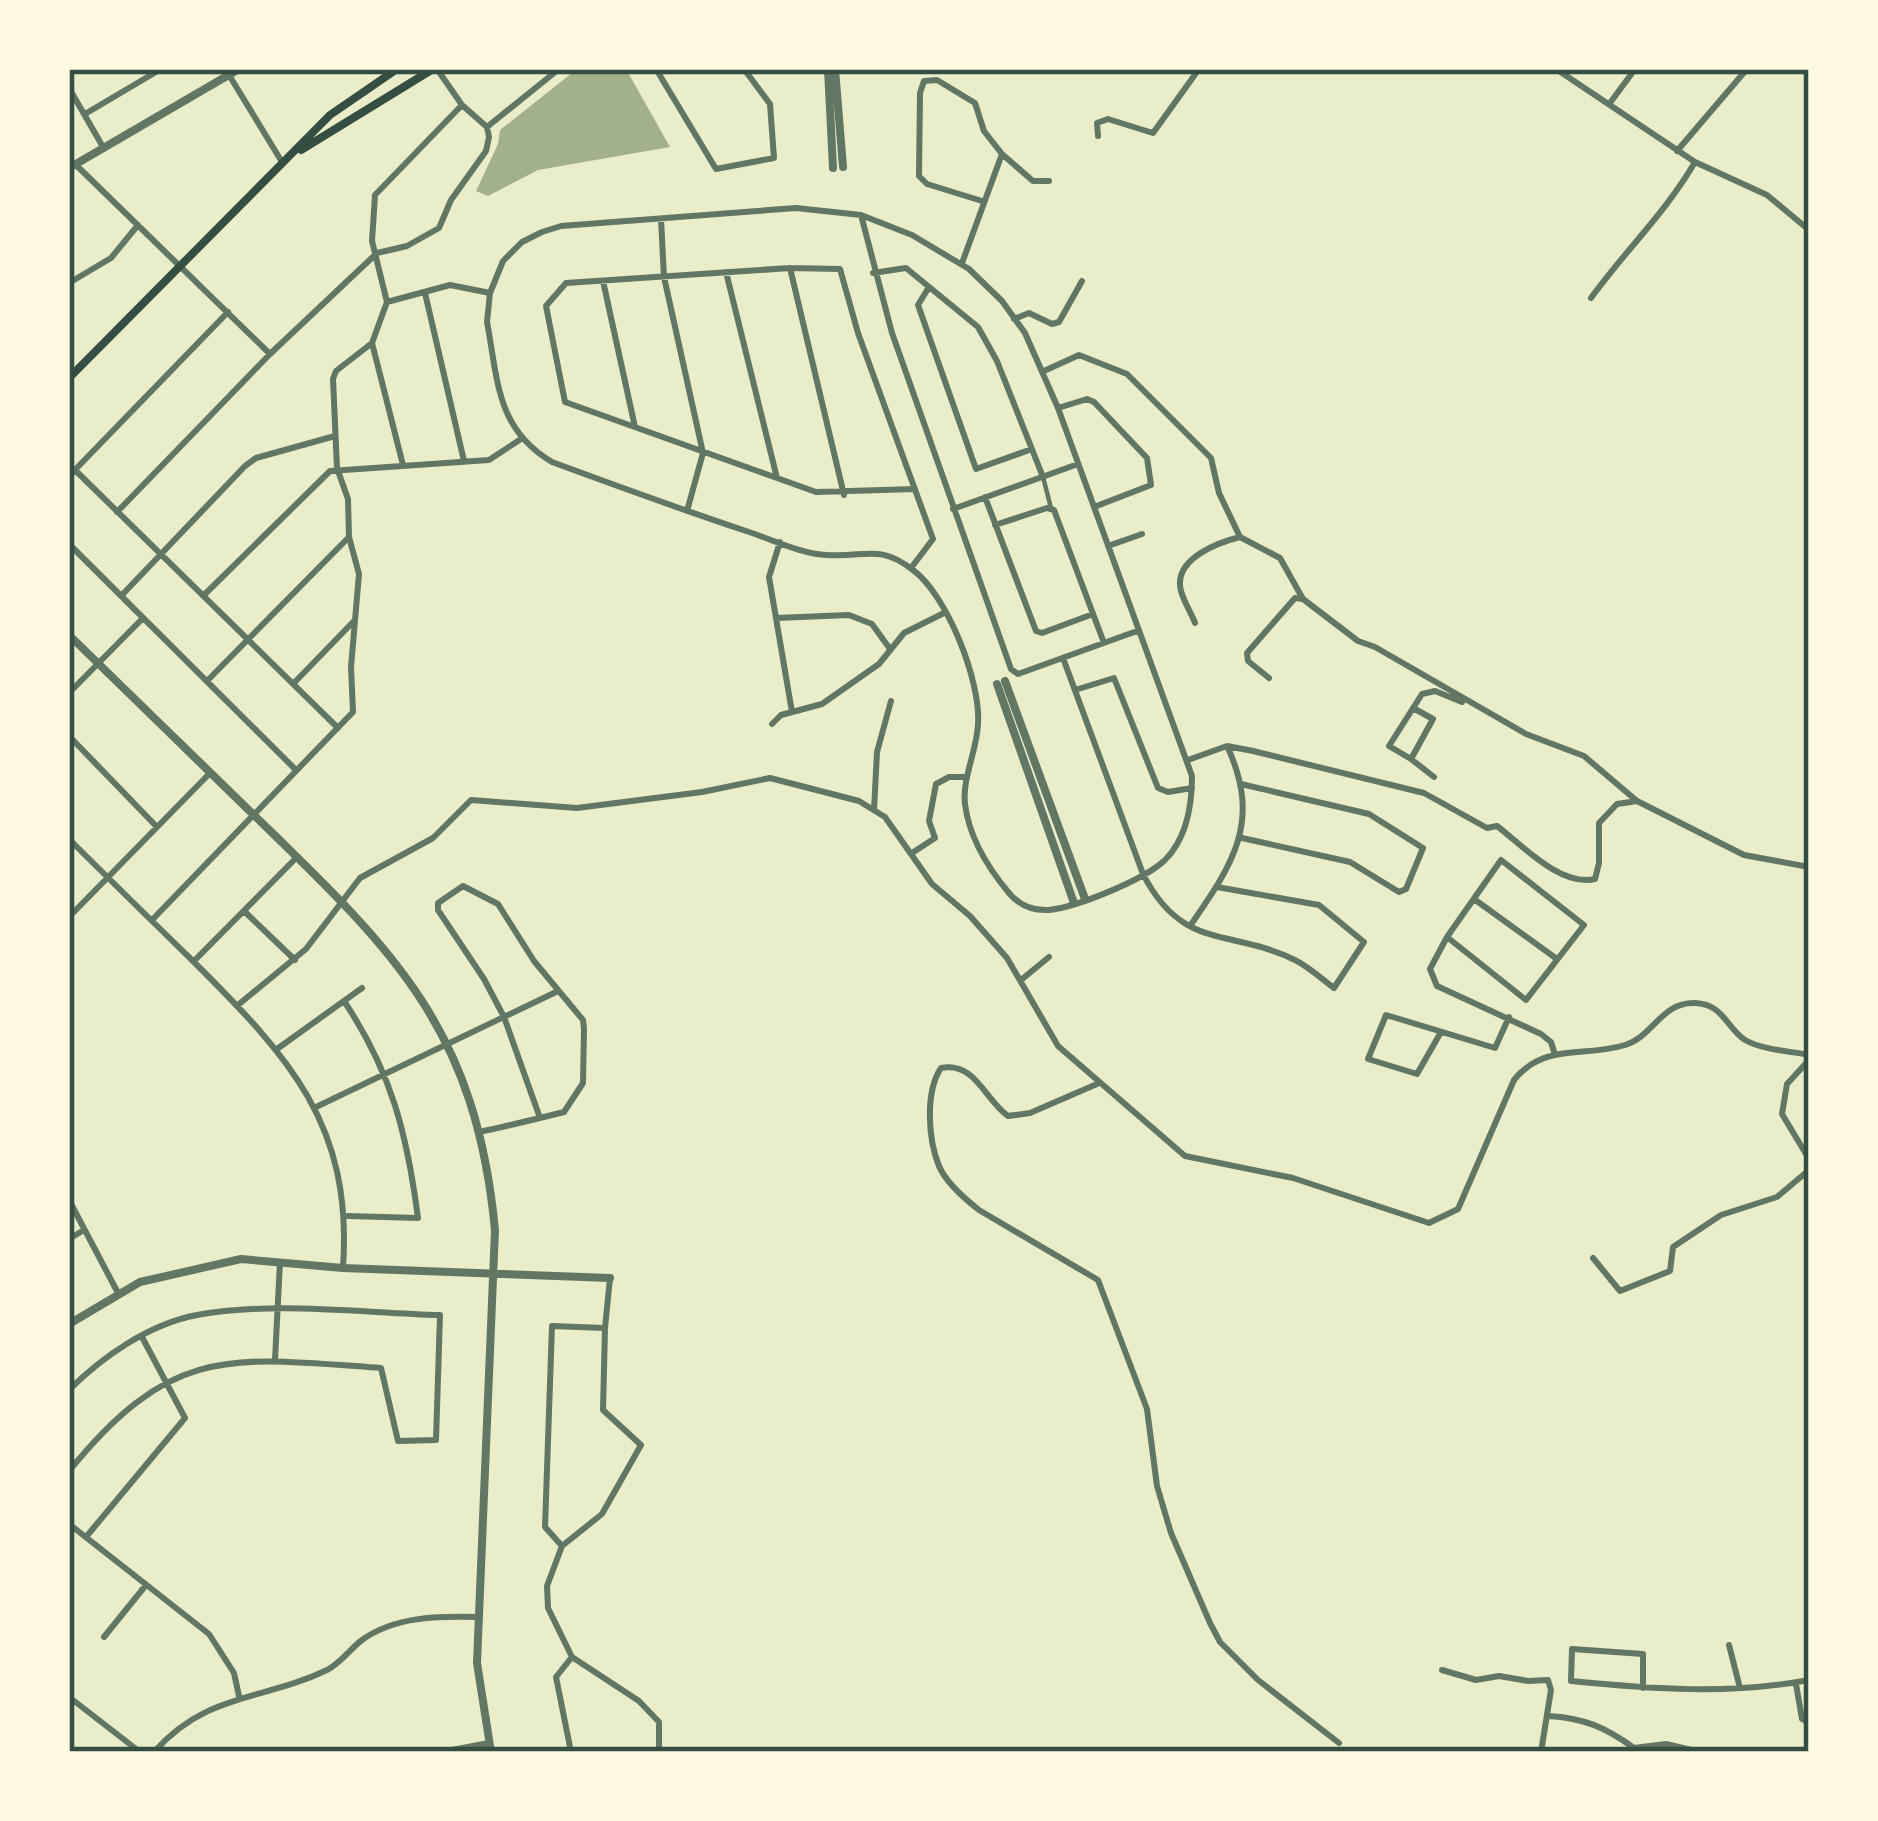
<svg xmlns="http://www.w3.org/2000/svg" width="1878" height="1821" font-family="Quicksand,sans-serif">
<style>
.water{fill:#a3b18a}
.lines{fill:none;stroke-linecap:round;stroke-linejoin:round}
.pedestrian{stroke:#617663;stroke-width:4.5}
.minor{stroke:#617663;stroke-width:6}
.tertiary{stroke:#617663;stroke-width:8}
.secondary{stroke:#344e41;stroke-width:8}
.neatline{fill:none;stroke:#344e41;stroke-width:4.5}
</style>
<rect width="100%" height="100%" fill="#e9edc9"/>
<path class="water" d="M577,69H626L670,147L538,170L488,196L476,191L498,144L500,130Z"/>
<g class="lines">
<path class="pedestrian" d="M1043,477L1051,508"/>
<path class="minor" d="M656,69L716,169L774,158L770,104L744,69
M1556,69L1695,162L1767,195L1809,230
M69,72L74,69
M229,75L282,162
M69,88L103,147
M1610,103L1635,69
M85,114L161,69
M487,127L559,69
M1098,136L1097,123L1108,119L1153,133L1199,69
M1677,151L1747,69
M1002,154L1033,181H1049
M75,164L270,354
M796,208L861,215L912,235L969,269L1002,301L1025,333L1058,408L1192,776C1192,805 1187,838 1165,860C1144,880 1077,907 1049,910C1033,911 1019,905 1009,893C988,868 969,837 965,804C962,778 977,751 978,724C981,681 947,595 913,570C878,543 865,558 827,555C802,554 773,540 749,532C683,510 617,486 552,462C496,429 498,380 487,322L490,293L503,261L522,242L542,232L561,226Z
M861,215L892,333L1011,669L1018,674L1137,631
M661,219L664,277L703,453L687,511
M962,263L1002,154L984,131L975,103L937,80L924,81L920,93L919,176L927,184L982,201
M790,268L844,495
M726,272L777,478
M873,273L906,268L978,327L997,361L1043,477
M603,281L635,427
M69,283L111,258L138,225
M929,287L918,305L976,469L1032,449
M425,293L464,461
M1591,298C1625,251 1666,212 1695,162
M387,302L450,285L490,293
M1014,319L1029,313L1052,324L1059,322L1082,281
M372,343L403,465
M1044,371L1079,355L1127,374L1211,458L1219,493L1240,537
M1058,408L1087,399L1094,402L1147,458L1151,485L1094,507
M75,470L338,728
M69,476L228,312
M985,497L1036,631L1042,633L1093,614
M953,509L1078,464
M117,512L270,354L377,253L407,246L439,228L451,200L486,151L489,137L487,127L462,105L437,69
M995,525L1047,508L1054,510L1104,643
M780,542L769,577L792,712
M69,544L296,770
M1108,546L1142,534
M911,568L933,539L858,333L840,269L790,268L566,283L546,306L565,402L816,492L915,489
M121,596L245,466L256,458L335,436
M203,596L330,471L489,460L521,439
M776,618L849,615L872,624L890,649
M1195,623C1191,612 1180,596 1180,585C1178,557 1220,542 1240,537L1280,558L1303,599
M1063,658L1143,874C1183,952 1230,928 1295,960C1309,967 1322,979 1334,988L1364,942L1319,905L1217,887
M1269,678L1248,661L1247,653L1295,598L1303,599L1358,641L1375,647L1526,734L1584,756L1637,801L1744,855L1809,867
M208,680L349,537
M293,684L354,621
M1075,690L1114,678L1158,788L1168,792L1192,788
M69,693L142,619
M1413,708L1433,719L1411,759L1389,746L1422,694L1435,691L1462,702
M772,724L781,715L822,704L879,664L904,633L946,612
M69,736L157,827
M1411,759L1434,777
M1188,760L1227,746L1253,751L1424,793L1487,828L1497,826C1523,846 1561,887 1595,879L1599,863V823L1617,804L1637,801
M1241,784L1369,814L1423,848L1406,889L1399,892L1350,862L1242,838
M874,810L877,752L891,701
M69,839C111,881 153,922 195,963C289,1057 353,1125 343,1267
M912,853L935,838L929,821L936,784L949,777H967
M1474,899L1557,959
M244,911L295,960
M69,917L210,773
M152,920L353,712L351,667L359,574L349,537L348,499L337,468L333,379L336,371L372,343L387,302L372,241L375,195L462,105
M1190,926C1232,865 1262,823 1228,748
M1447,937L1526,1000L1584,925L1501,860L1447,937L1430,969L1437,986L1541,1034L1551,1042L1555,1055
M194,961L297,857
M1021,980L1049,957
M344,1001C392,1073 407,1134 418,1218L348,1216
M238,1005L306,949L360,878L433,838L471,800L577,808L702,792L770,778L859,801L885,817L932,884L970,916L1007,958L1058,1046L1185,1156L1293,1178L1429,1223L1458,1209L1514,1080C1545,1042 1583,1058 1625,1045C1654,1036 1661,1002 1695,1003C1723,1004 1726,1027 1745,1040C1763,1050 1789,1051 1809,1055
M1441,1032L1417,1074L1368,1059L1386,1015L1495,1048L1509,1017
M277,1049L362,988
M1809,1060L1787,1084L1782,1114L1809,1159
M1097,1084L1030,1113L1008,1116C985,1100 975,1061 941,1068C925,1092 928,1139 939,1166C946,1183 965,1199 979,1210L1098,1280L1147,1409L1157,1486L1171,1533L1210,1623L1220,1642L1258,1680L1339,1743
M316,1107L556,992
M479,1132C508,1126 536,1119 564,1112L583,1083L584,1029L583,1020L534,961L498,904L463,886L438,903V910L484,979L504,1017L540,1118
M69,1200L118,1293
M69,1239L84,1230
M1593,1258L1620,1291L1670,1271L1673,1247L1721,1215L1777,1197L1809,1170
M610,1278L605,1328L603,1410L641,1445L602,1514L562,1546L547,1586L548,1608L572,1657L639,1701L659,1722V1752
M275,1360L280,1262
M69,1390C102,1357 149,1324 197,1315C272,1301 363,1313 440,1315L436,1440L398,1441L381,1368C231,1357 172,1344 69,1471
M69,1524L209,1634L234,1673L239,1696
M86,1537L185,1418L142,1337
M562,1546L545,1527L552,1326L604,1328
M104,1637L146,1585
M1729,1645L1740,1688
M1442,1670L1476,1680L1499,1676L1528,1681L1548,1680L1551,1690L1541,1752
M1796,1684L1802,1719L1809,1723
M1643,1688V1654L1572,1649L1571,1681C1652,1689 1728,1695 1809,1680
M69,1697L140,1752
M1548,1716C1584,1718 1605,1727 1634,1748L1666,1744L1700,1752
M154,1752C207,1692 263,1701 327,1670C341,1663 350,1649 362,1640C395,1616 440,1616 478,1617
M571,1752L556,1677L572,1657"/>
<path class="tertiary" d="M828,69L833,168
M835,69L843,167
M69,168L239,69
M69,635C133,697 196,759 260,821C396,953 476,1030 495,1230L477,1663L491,1752
M1005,681L1085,899
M997,684L1074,903
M69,1324L140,1282L241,1259L343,1268L610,1278
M447,1752L489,1744"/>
<path class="secondary" d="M301,150L433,69
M69,378L330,115L397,69"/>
</g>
<rect width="1878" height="1821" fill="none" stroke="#fefae0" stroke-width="144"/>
<rect x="72" y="72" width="1734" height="1677" class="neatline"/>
</svg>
